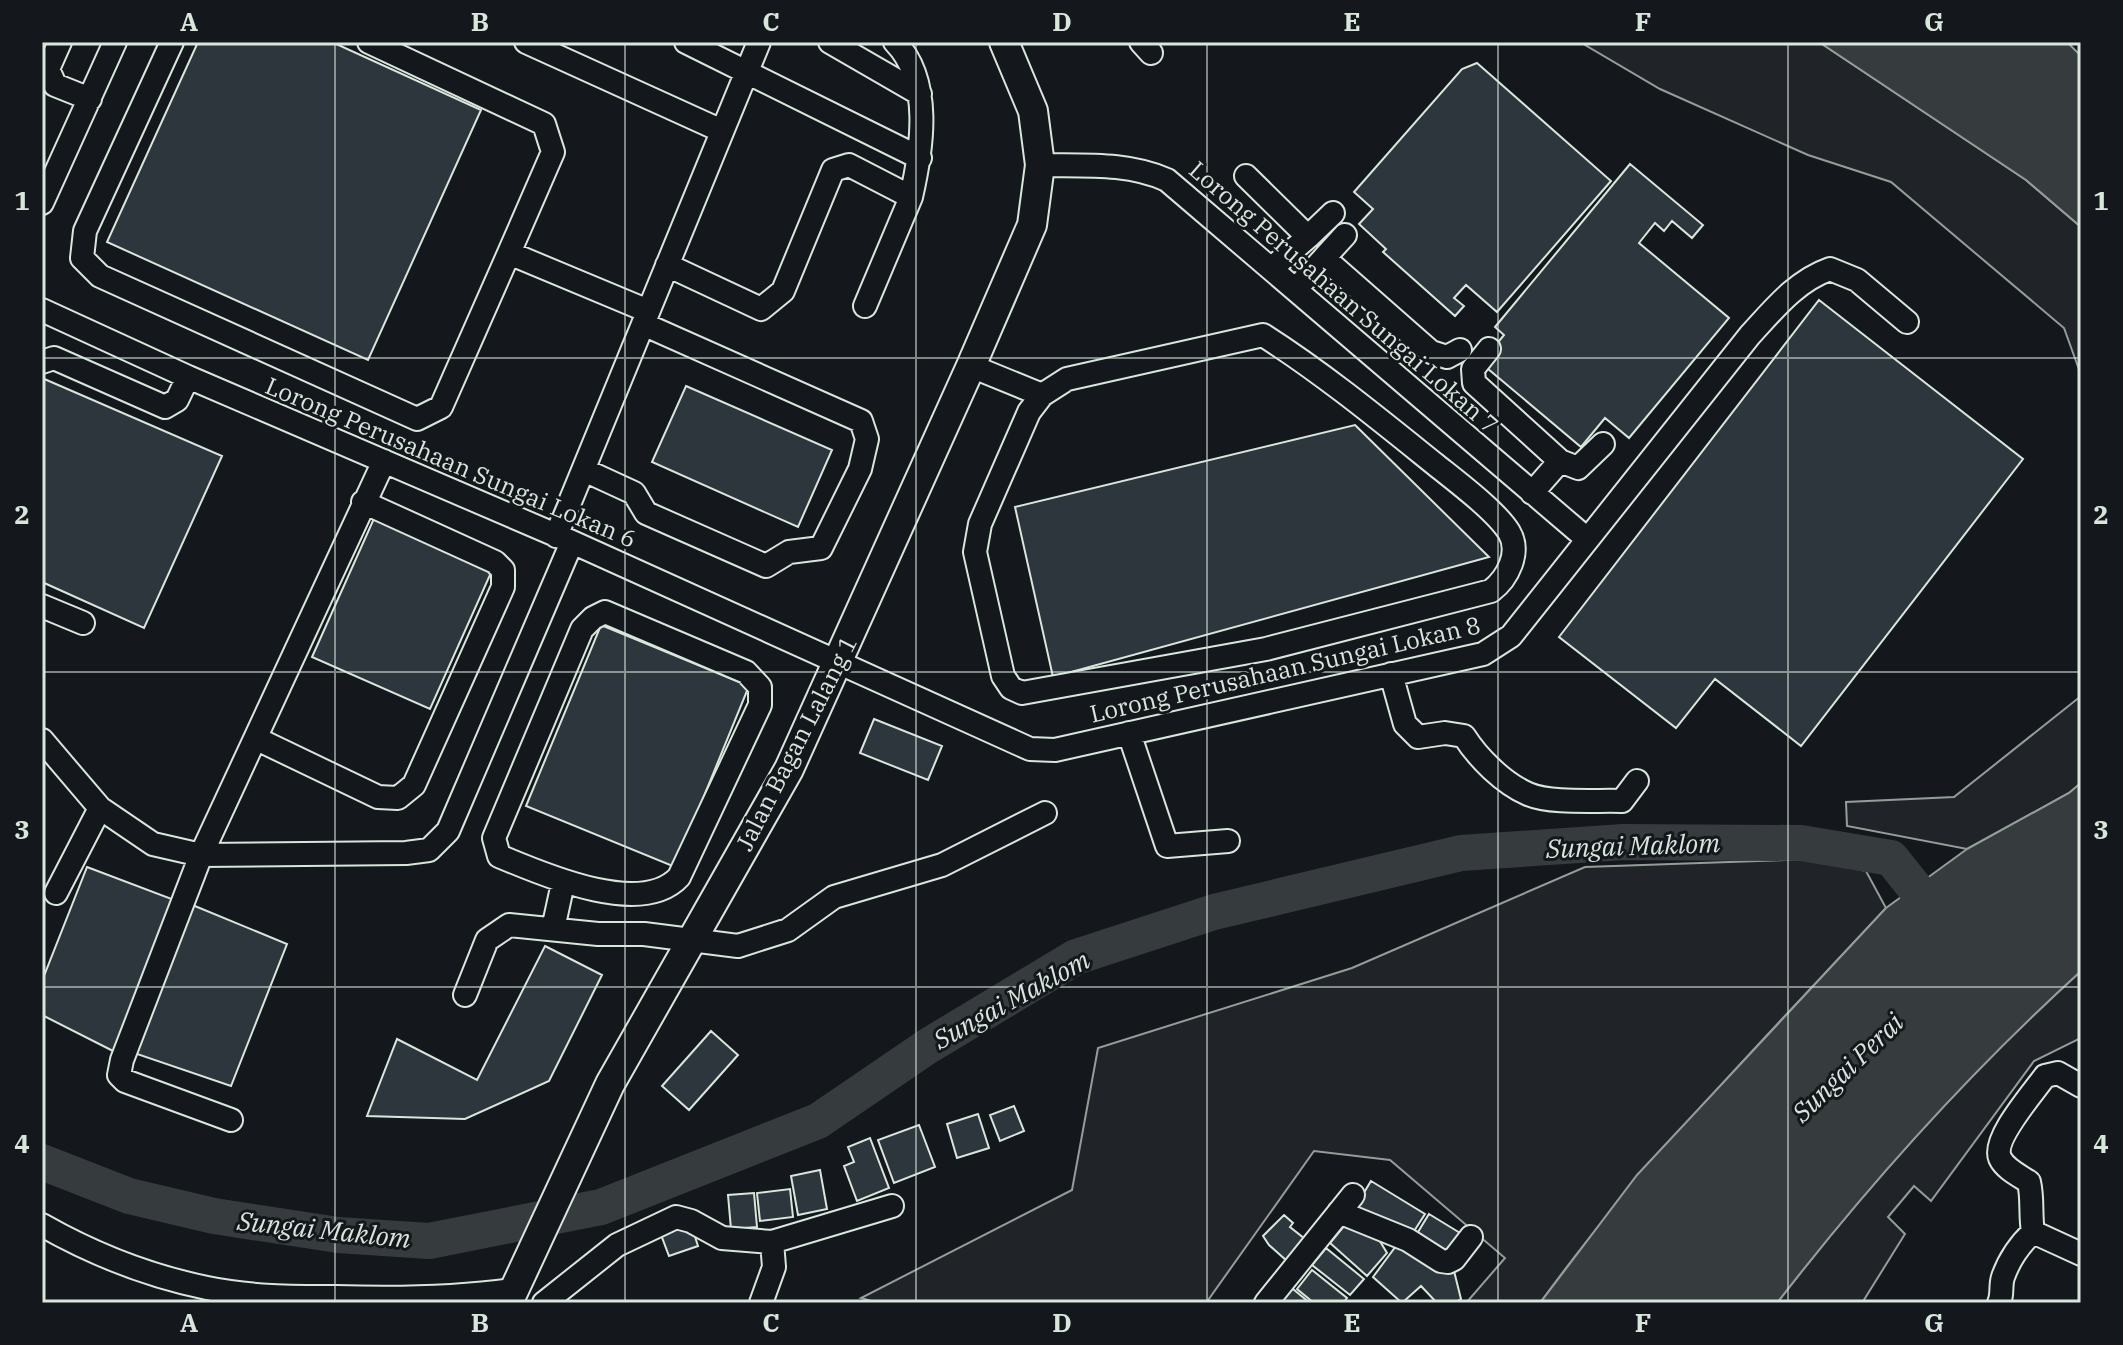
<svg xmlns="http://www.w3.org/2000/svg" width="2123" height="1345" font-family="'IBM Plex Serif',serif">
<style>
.green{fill:#202428;stroke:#939e99;stroke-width:2}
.water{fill:#363b3e;stroke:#939e99;stroke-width:2}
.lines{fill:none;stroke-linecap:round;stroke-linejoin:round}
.river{stroke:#363b3e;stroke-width:36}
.building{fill:#2c363c;stroke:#d8e6dc;stroke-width:2}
.minor-casing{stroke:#d8e6dc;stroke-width:26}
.major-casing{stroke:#d8e6dc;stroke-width:32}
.minor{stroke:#14181c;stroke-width:22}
.major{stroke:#14181c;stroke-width:28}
.grid{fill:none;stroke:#d8e6dc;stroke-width:2;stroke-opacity:0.55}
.labels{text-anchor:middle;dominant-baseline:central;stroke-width:6;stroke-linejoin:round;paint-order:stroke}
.street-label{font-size:24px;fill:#d8e6dc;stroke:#14181c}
.water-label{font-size:26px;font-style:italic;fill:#d8e6dc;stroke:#14181c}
.neatline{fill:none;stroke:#d8e6dc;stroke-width:3}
.grid-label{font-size:26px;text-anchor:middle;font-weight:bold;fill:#d8e6dc}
</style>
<rect width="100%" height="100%" fill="#14181c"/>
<path class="green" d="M1580,42H1819L2026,180L2081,227V375L2064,328L1891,182L1808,155L1660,89Z
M2081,696V783L2069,793L1967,849L1847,826L1846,802L1954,797Z
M1816,859L1866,871L1886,908C1767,1036 1643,1161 1540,1303H1466L1505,1258L1390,1160L1314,1151L1206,1303H878L861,1298L1072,1190L1098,1048L1352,968L1585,867Z
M2081,971V1038L2034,1061L1931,1201L1914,1186L1888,1217L1905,1234L1862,1303H1777C1869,1184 1970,1072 2081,971Z"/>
<path class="water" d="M1819,42H2067L2081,56V227L2026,180Z
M2081,783V971C1970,1072 1869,1184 1777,1303H1540L1637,1175L1886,908L1967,849L2069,793Z"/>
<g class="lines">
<path class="river" d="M42,1162L129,1196L214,1216L338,1235L429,1241L601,1207L818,1121L928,1046L1076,957L1214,912L1461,853L1623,842L1801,843L1891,858L1915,888L1936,929"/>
</g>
<path class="building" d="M198,42H332L481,110L368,360L107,242Z
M1477,63L1611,181L1497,312L1466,285L1454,298L1464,306L1455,316L1383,252L1386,249L1359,224L1373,209L1354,192L1462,69Z
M1630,164L1703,225L1692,238L1672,221L1664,231L1655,223L1639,243L1729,318L1629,438L1605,418L1581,447L1481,363L1504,335L1495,327Z
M1819,300L2023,459L1801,746L1715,679L1676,728L1559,637Z
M42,378L222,456L144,628L42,582Z
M686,386L832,450L798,527L652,462Z
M1355,425L1489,557L1053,677L1015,507Z
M376,514L494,566L430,709L312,657Z
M601,625L749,686L675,867L526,806Z
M874,719L942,746L928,780L860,753Z
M87,867L177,901L117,1053L42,1015V981Z
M190,904L287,944L231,1086L134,1053Z
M545,946L602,975L549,1081L465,1119L367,1116L397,1039L477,1080Z
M711,1031L738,1055L689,1110L662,1086Z
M1014,1106L1024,1131L1000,1141L990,1115Z
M978,1114L989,1148L957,1158L947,1124Z
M919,1125L935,1167L894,1183L878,1140Z
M870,1138L889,1188L857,1201L844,1166L854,1162L848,1147Z
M820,1170L827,1209L798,1215L791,1176Z
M1371,1181L1425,1214L1409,1239L1356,1206Z
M790,1189L793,1217L760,1221L757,1193Z
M754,1193L757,1227L731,1229L728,1195Z
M1429,1214L1465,1236L1451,1259L1415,1237Z
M1284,1215L1293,1223L1290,1227L1305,1239L1287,1261L1269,1245L1263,1236Z
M1349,1220L1375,1233L1387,1253L1367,1276L1330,1243Z
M690,1221L698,1246L669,1256L660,1232Z
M1399,1242L1454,1271L1461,1299L1454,1303H1437L1421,1286L1402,1303L1373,1277Z
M1326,1248L1364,1279L1350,1295L1312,1265Z
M1312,1270L1347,1298L1343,1303H1314L1297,1289Z
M1288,1285L1310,1303H1273Z"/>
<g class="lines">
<defs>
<path id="minor" d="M60,42L48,69L55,85L90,99
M172,42L85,231L82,258L100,276L417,419L441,407L509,253
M369,42L544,124L553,152L509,253L648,311
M526,42L722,131
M686,42L920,158
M830,42L920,94
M895,42C933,81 922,149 911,197
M1141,42L1151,53
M1040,165C1082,166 1128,162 1167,180L1587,539
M1246,176L1308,237L1272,268
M42,203L115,42
M1308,237L1333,213
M1324,258L1345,235
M667,265L761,309L783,291L833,170L849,165L911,197L865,306
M1296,289L1324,258L1431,352L1447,357L1460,350
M42,310L188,377L572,542L1030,749L1055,750L1483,654L1511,636L1750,335C1774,309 1796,281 1830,269L1857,280L1907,322
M1263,335C1324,374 1380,420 1436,465C1456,481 1496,511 1509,532C1521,552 1508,578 1491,591L1266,649L1022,693L1011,688L1003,676L975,552L980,524L1029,412L1042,395L1067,379Z
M1489,349L1473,369L1474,383L1560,461L1532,493
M42,362L54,358L165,407L177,400L188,377
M971,366L1042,395
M1560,461L1578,468L1603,444
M584,470L634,493L646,513L766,566L789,552L821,548L860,469L867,439L861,421L643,324
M556,536L759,42
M42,606L83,623
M605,612L746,672L760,687V705L679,877C641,918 542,874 499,856L494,838L582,629L593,618Z
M1391,674L1405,724L1418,737L1445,733L1464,736C1478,758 1503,783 1528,794C1551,804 1597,800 1622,801L1637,781
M1129,733L1167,846L1228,841
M257,739L378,797L398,798L414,785L503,587V570L495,562L363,502
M42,740L100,808L153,844L201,855L406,853L429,850L448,831L572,542
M56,893L100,808
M553,929L563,883
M465,995L487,940L509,925L598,934H644L738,946L788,930L834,897L942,865L1045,813
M231,1120L125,1081L119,1075L122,1060L201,855L384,461
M1339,1212L1408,1240L1441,1261L1448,1262L1454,1259L1471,1237
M42,1225C93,1254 149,1276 207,1288C250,1297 293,1297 336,1297C396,1299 454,1298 513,1290
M2033,1232C2030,1215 2033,1199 2029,1182C2020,1176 2005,1169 2000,1158C1992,1139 2033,1093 2045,1076L2058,1073L2081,1086
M2033,1232L2081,1254
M544,1303L617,1245L676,1217L691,1221L722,1238L772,1242L892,1206
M761,1303L774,1267L772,1242
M1266,1303L1353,1195
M1999,1303C2003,1294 2000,1286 2003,1277C2009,1260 2020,1244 2033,1232"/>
<path id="major" d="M508,1303L610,1084L789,769L971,366L1032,225L1040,165L1033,111L1004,42"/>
</defs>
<use href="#minor" class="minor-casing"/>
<use href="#major" class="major-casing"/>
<use href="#minor" class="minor"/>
<use href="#major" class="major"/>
</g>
<path class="grid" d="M335,42V1303M625,42V1303M916,42V1303M1207,42V1303M1498,42V1303M1788,42V1303M42,358H2081M42,672H2081M42,987H2081"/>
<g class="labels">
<g class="street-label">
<text transform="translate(1344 297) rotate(41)">Lorong Perusahaan Sungai Lokan 7</text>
<text transform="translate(451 462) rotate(23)">Lorong Perusahaan Sungai Lokan 6</text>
<text transform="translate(1285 669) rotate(-13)">Lorong Perusahaan Sungai Lokan 8</text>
<text transform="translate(796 743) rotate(-63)">Jalan Bagan Lalang 1</text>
</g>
<g class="water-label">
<text transform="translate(1633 845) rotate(-2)">Sungai Maklom</text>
<text transform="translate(1011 999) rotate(-29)">Sungai Maklom</text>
<text transform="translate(1847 1067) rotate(-44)">Sungai Perai</text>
<text transform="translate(324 1229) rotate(6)">Sungai Maklom</text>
</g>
</g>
<rect width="2123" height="1345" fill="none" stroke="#14181c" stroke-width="88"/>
<rect x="44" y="44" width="2035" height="1257" class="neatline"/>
<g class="grid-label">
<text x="189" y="31">A</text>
<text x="480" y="31">B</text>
<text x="771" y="31">C</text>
<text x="1062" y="31">D</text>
<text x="1352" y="31">E</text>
<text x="1643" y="31">F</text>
<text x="1934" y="31">G</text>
<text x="22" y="210">1</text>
<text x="2101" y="210">1</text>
<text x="22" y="524">2</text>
<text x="2101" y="524">2</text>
<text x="22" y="839">3</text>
<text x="2101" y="839">3</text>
<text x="22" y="1153">4</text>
<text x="2101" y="1153">4</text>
<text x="189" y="1332">A</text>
<text x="480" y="1332">B</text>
<text x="771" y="1332">C</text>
<text x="1062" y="1332">D</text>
<text x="1352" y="1332">E</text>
<text x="1643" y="1332">F</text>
<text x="1934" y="1332">G</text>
</g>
</svg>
